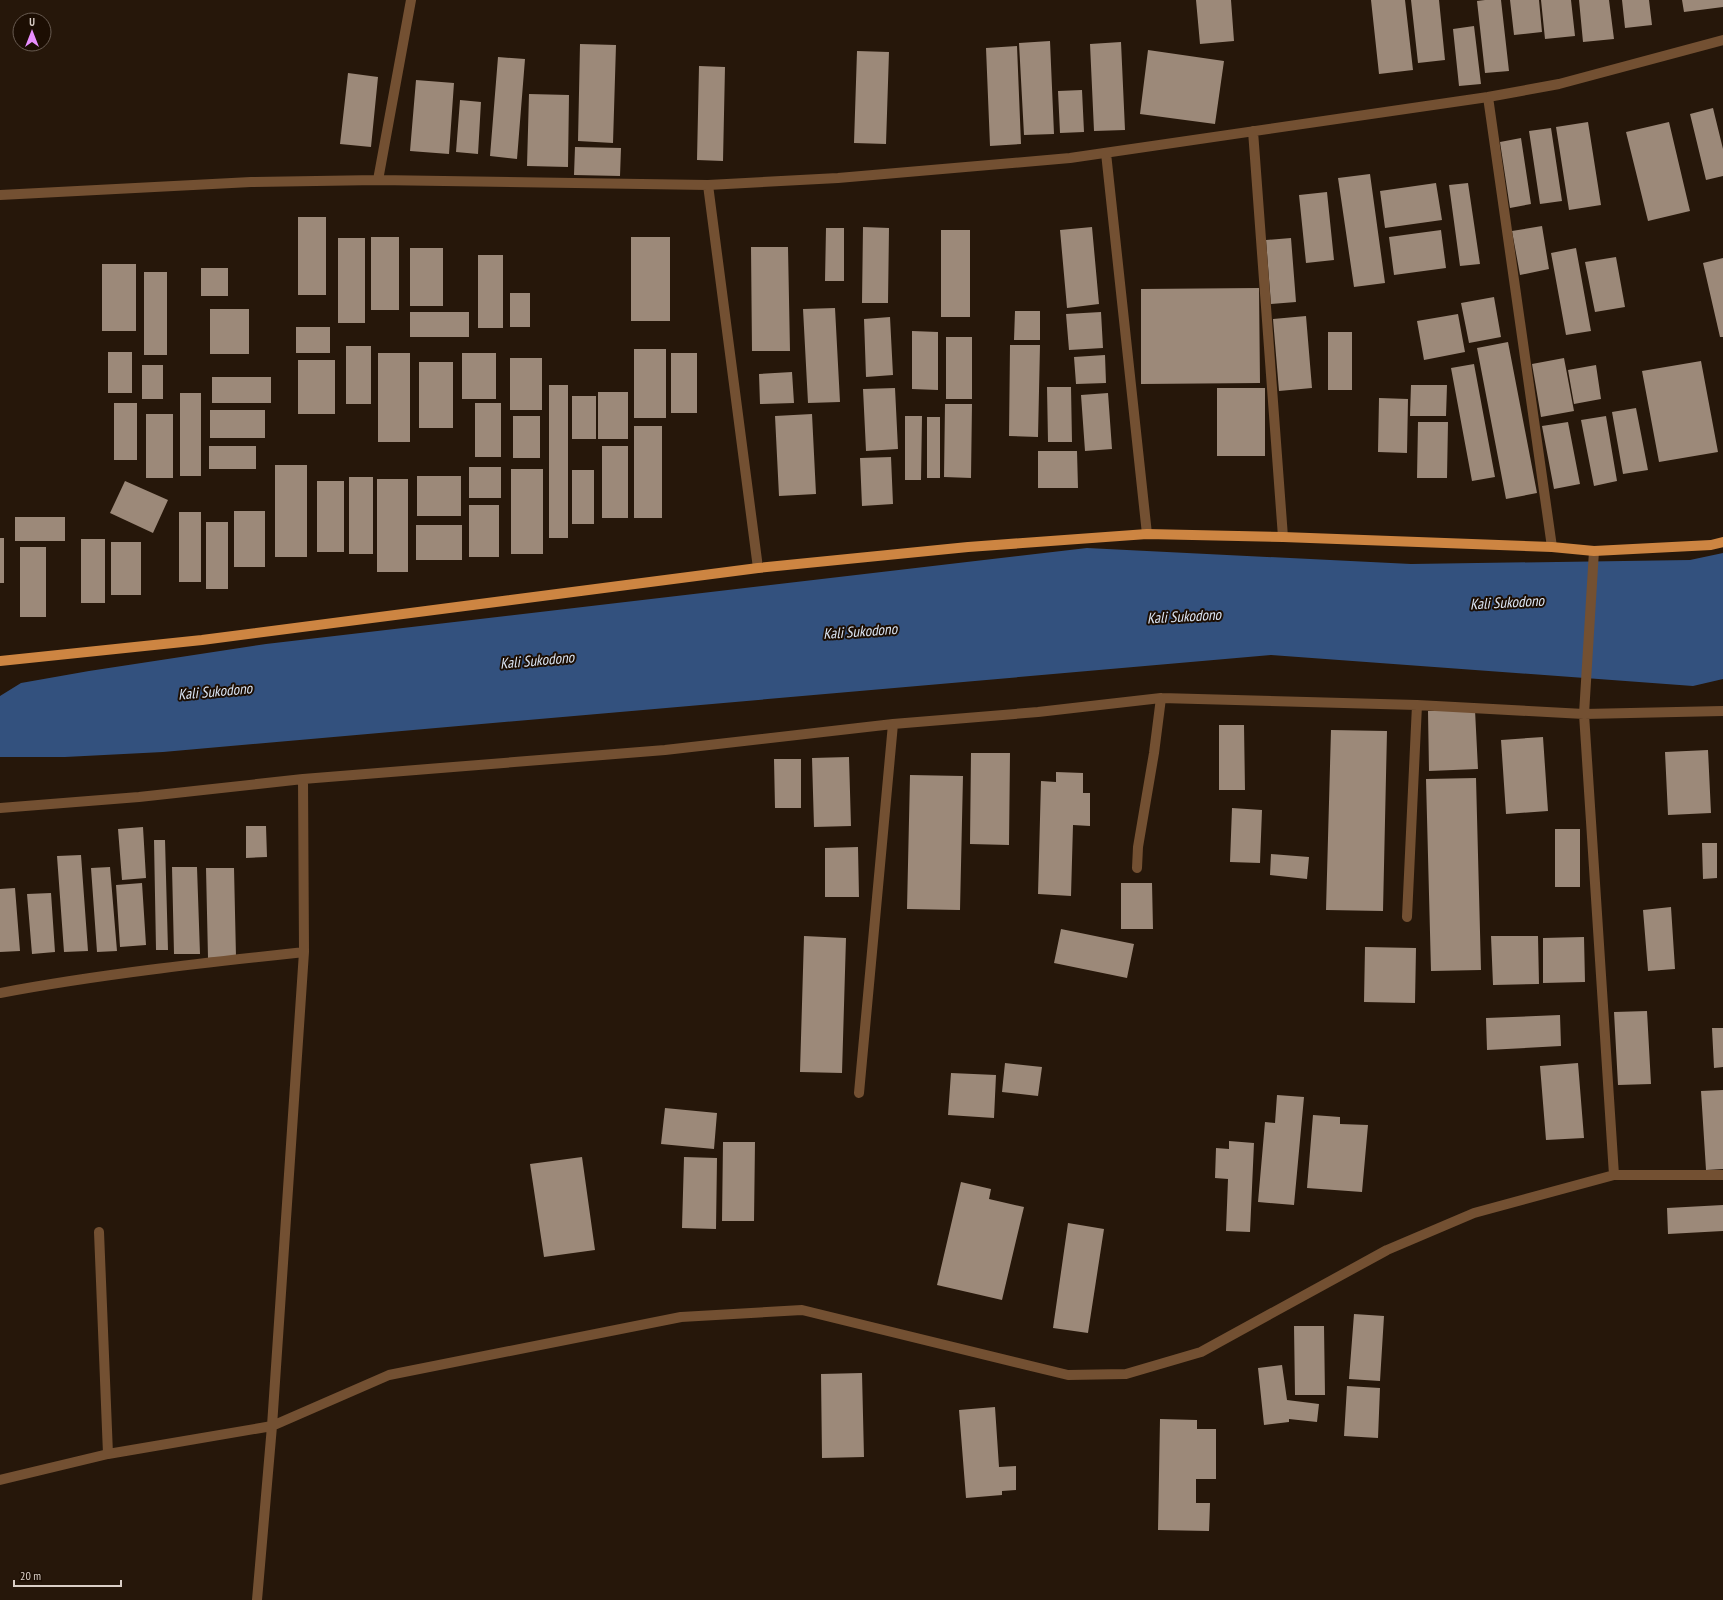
<svg xmlns="http://www.w3.org/2000/svg" width="1723" height="1600" font-family="'PT Sans Narrow',sans-serif">
<style>
.water{fill:#33517e}
.building{fill:#9c8979}
.lines{fill:none;stroke-linecap:round;stroke-linejoin:round}
.minor{stroke:#735032;stroke-width:10}
.major{stroke:#cd8542;stroke-width:10}
.labels{text-anchor:middle;dominant-baseline:central;stroke-width:4;stroke-linejoin:round;paint-order:stroke}
.water-label{font-size:15px;font-style:italic;fill:#dae4f3;stroke:#1c0e03}
</style>
<rect width="100%" height="100%" fill="#26170a"/>
<path class="water" d="M1087,548L1411,564L1690,560L1723,553V679L1693,686L1271,655L163,752L65,757H0V696L21,683L89,671L266,644Z"/>
<path class="building" d="M1196,0H1231L1234,41L1200,44Z
M1371,0H1405L1413,70L1379,74Z
M1411,0H1439L1445,60L1418,63Z
M1485,0H1501L1509,71L1485,73L1477,1Z
M1510,0H1539L1542,32L1514,35Z
M1541,0H1571L1575,36L1545,39Z
M1579,0H1609L1614,39L1583,42Z
M1622,0H1649L1652,25L1625,28Z
M1682,0H1723V7L1684,12Z
M1474,26L1481,84L1459,86L1453,29Z
M1050,41L1054,134L1024,135L1019,43Z
M1121,42L1125,130L1094,131L1090,44Z
M580,44L616,45L613,143L578,141Z
M1017,46L1021,144L990,146L986,48Z
M1148,50L1224,61L1215,124L1140,114Z
M857,51L889,52L886,144L854,143Z
M498,57L525,59L517,159L490,156Z
M699,66L725,67L723,161L697,160Z
M348,73L378,77L371,147L340,144Z
M416,80L454,83L449,154L410,151Z
M1082,90L1084,132L1060,133L1058,91Z
M529,94L569,95L568,167L527,166Z
M460,100L481,102L478,154L456,152Z
M1713,108L1723,149V176L1706,180L1690,114Z
M1588,122L1601,205L1569,210L1556,127Z
M1669,122L1690,211L1648,221L1626,132Z
M1551,128L1562,201L1540,204L1529,131Z
M1521,138L1531,204L1510,208L1500,142Z
M575,147L621,148L620,176L574,175Z
M1370,174L1385,283L1354,287L1338,178Z
M1436,183L1442,220L1385,228L1380,191Z
M1468,183L1480,264L1460,266L1449,185Z
M1327,192L1334,260L1306,263L1299,195Z
M298,217H326V295H298Z
M1542,226L1549,269L1520,275L1512,231Z
M863,227L889,228L888,303H862Z
M1092,227L1099,304L1067,308L1060,230Z
M826,228H844V281H825Z
M941,230H970V317H941Z
M1441,230L1446,268L1394,275L1389,237Z
M371,237H399V310H371Z
M631,237H670V321H631Z
M338,238H365V323H338Z
M1291,238L1296,302L1271,304L1266,240Z
M751,247H788L790,351H752Z
M410,248H443V306H410Z
M1576,248L1591,331L1566,335L1551,253Z
M478,255H503V328H478Z
M1616,257L1625,307L1595,312L1585,262Z
M1723,258V337H1720L1703,263Z
M102,264H136V331H102Z
M201,268H228V296H201Z
M144,272H167V355H144Z
M1259,288L1260,383L1141,384V289Z
M510,293H530V327H510Z
M1494,297L1501,337L1469,343L1461,303Z
M835,308L840,402L808,403L803,309Z
M210,309H249V354H210Z
M1015,311H1040V340H1014Z
M410,312H469V337H410Z
M1101,312L1103,348L1069,350L1066,314Z
M1458,314L1465,352L1424,360L1417,321Z
M1306,316L1312,388L1279,391L1273,319Z
M890,317L893,375L866,377L864,319Z
M296,327H330V353H296Z
M912,331L938,332V390L912,389Z
M1328,332H1352V390H1328Z
M946,337H972V399H946Z
M1508,342L1537,493L1506,499L1477,348Z
M1010,345H1040L1038,437L1009,436Z
M346,346H371V404H346Z
M634,349H666V418H634Z
M108,352H132V393H108Z
M378,353H410V442H378Z
M462,353H496V399H462Z
M671,353H697V413H671Z
M1105,355L1106,383L1076,384L1074,357Z
M510,358H542V410H510Z
M1564,358L1574,411L1541,417L1532,364Z
M298,360H335V414H298Z
M1701,361L1718,452L1659,462L1642,371Z
M419,362H453V428H419Z
M1474,364L1495,477L1472,481L1451,368Z
M142,365H163V399H142Z
M1596,365L1601,399L1574,404L1568,370Z
M792,372L794,403L760,404L759,374Z
M212,377H271V403H212Z
M549,385H568V538H549Z
M1411,385H1447L1446,416H1410Z
M1047,387H1071L1072,442H1048Z
M895,388L898,449L866,451L863,389Z
M1217,388H1265V456H1217Z
M598,392H628V439H598Z
M180,393H201V476H180Z
M1108,393L1112,449L1085,451L1081,395Z
M572,396H596V439H572Z
M1379,398L1408,399L1407,453L1378,452Z
M114,403H137V460H114Z
M475,403H501V457H475Z
M945,404H972L971,478L944,477Z
M1636,408L1648,470L1623,474L1612,412Z
M210,410H265V438H210Z
M146,414H173V478H146Z
M812,414L816,494L779,496L775,416Z
M513,416H540V458H513Z
M905,416H922L921,480H905Z
M1606,416L1617,481L1594,486L1581,420Z
M927,417H940V478H927Z
M1418,422H1448L1447,478H1417Z
M1568,422L1580,484L1554,489L1542,426Z
M634,426H662V518H634Z
M209,446H256V469H209Z
M602,446H628V518H602Z
M1038,451H1077L1078,488H1038Z
M891,457L893,504L862,506L860,458Z
M275,465H307V557H275Z
M469,467H501V498H469Z
M511,469H543V554H511Z
M572,470H594V524H572Z
M417,476H461V516H417Z
M349,477H373V554H349Z
M377,479H408V572H377Z
M125,481L168,500L153,533L110,513Z
M317,481H344V552H317Z
M469,505H499V557H469Z
M234,511H265V567H234Z
M179,512H201V582H179Z
M15,517H65V541H15Z
M206,522H228V589H206Z
M416,525H462V560H416Z
M0,538H4V583H0Z
M81,539H105V603H81Z
M111,542H141V595H111Z
M20,547H46V617H20Z
M1475,710L1478,769L1429,771L1428,711Z
M1219,725H1244L1245,790H1219Z
M1331,730L1387,731L1383,911L1326,910Z
M1543,737L1548,811L1506,814L1501,740Z
M1708,750L1711,813L1668,815L1665,752Z
M971,753H1010L1009,845L970,844Z
M849,757L851,826L814,827L812,758Z
M774,759H801V808H775Z
M1056,772L1083,773V793H1090V826L1073,825L1071,896L1038,894L1041,781L1056,782Z
M910,775L963,776L960,910L907,909Z
M1476,778L1481,970L1431,971L1426,779Z
M1232,808L1262,810L1260,863L1230,862Z
M246,826H266L267,857L246,858Z
M143,827L146,878L122,880L118,829Z
M1555,829H1580V887H1555Z
M154,840H165L168,950H156Z
M1702,843H1717V878L1703,879Z
M858,847L859,897H825V848Z
M1271,854L1309,857L1307,879L1270,875Z
M81,855L88,951L64,952L57,856Z
M110,867L117,951L97,952L91,868Z
M172,867H197L200,954H174Z
M206,868H234L236,957L208,958Z
M142,883L146,945L120,947L116,885Z
M1121,883H1152L1153,929H1121Z
M15,888L20,951L0,952V889Z
M51,893L55,952L32,954L27,894Z
M1671,907L1675,969L1648,971L1643,910Z
M1061,929L1134,944L1127,978L1054,963Z
M804,936L846,938L842,1073L800,1072Z
M1491,936H1538L1539,984L1493,985Z
M1584,937L1585,982L1543,983V938Z
M1365,947L1416,948L1415,1003L1364,1002Z
M1647,1011L1651,1084L1618,1085L1614,1012Z
M1560,1015L1561,1046L1487,1050L1486,1018Z
M1712,1028H1723V1067L1714,1068Z
M1005,1063L1042,1067L1038,1096L1002,1092Z
M1578,1063L1584,1138L1546,1140L1540,1066Z
M951,1073L996,1075L994,1118L948,1115Z
M1723,1090V1169L1706,1170L1701,1091Z
M1277,1095L1304,1097L1294,1205L1258,1202L1265,1122L1275,1123Z
M665,1108L717,1113L714,1149L661,1144Z
M1313,1115L1340,1117V1124L1368,1125L1362,1192L1307,1188Z
M1229,1141L1254,1143L1250,1232L1226,1231L1228,1179L1215,1178L1216,1148L1229,1149Z
M723,1142H755L754,1221H722Z
M582,1157L595,1250L544,1257L530,1164Z
M684,1157L717,1158L716,1229L682,1228Z
M961,1182L991,1189L989,1199L1024,1207L1002,1300L937,1285Z
M1723,1205V1231L1668,1234L1667,1208Z
M1068,1223L1104,1229L1088,1333L1053,1328Z
M1354,1314L1384,1316L1380,1381L1349,1379Z
M1294,1326H1324L1325,1395H1295Z
M1282,1365L1287,1400L1319,1404L1317,1422L1289,1419V1422L1264,1425L1258,1368Z
M862,1373L864,1457L822,1458L821,1374Z
M1347,1386L1380,1388L1378,1438L1344,1436Z
M995,1407L999,1467L1016,1466V1490L1002,1491V1495L966,1498L959,1410Z
M1160,1419L1197,1420V1429H1216V1479H1196V1503H1210L1209,1531L1158,1530Z"/>
<g class="lines">
<path class="minor" d="M1488,97L1552,547
M1253,131L1283,537
M1106,153L1147,534
M378,180L411,0
M708,185L758,568
M0,195L251,182L378,180L708,185L838,178L1070,158L1488,97L1559,84L1723,40
M1594,551L1584,714L1614,1175
M0,808L139,797L303,779L665,750L893,724L1038,712L1161,698L1417,705L1584,714L1723,711
M1137,868L1138,847L1154,753L1161,698
M1407,917L1417,705
M0,993C101,974 203,963 304,952
M859,1093L893,724
M99,1232L108,1454
M0,1480L108,1454L272,1426L389,1375L681,1317L802,1310L1068,1375L1126,1374L1201,1352L1387,1250L1474,1213L1614,1175H1723
M257,1600L272,1426L304,952L303,779"/>
<path class="major" d="M0,661L202,640L758,568L968,547L1147,534L1283,537L1552,547L1594,551L1711,545L1723,542"/>
</g>
<g class="labels">
<g class="water-label">
<text transform="translate(1507 602) rotate(-3)">Kali Sukodono</text>
<text transform="translate(1184 616) rotate(-3)">Kali Sukodono</text>
<text transform="translate(860 631) rotate(-4)">Kali Sukodono</text>
<text transform="translate(537 660) rotate(-5)">Kali Sukodono</text>
<text transform="translate(215 691) rotate(-5)">Kali Sukodono</text>
</g>
</g>
<g transform="translate(32 32)"><circle r="19" fill="#1c0e03" stroke="#685b51"/>
<path d="M0-3L7 15L0 10L-7 15Z" fill="#e98efe"/>
<text y="-6" font-size="11" font-weight="bold" text-anchor="middle" fill="#dacfc7">U</text>
</g>
<path d="M14 1580v6h107v-6" fill="none" stroke="#dacfc7" stroke-width="2"/>
<text x="20" y="1580" font-size="12" fill="#dacfc7" stroke="#1c0e03" stroke-width="3" paint-order="stroke">20 m</text>
</svg>
